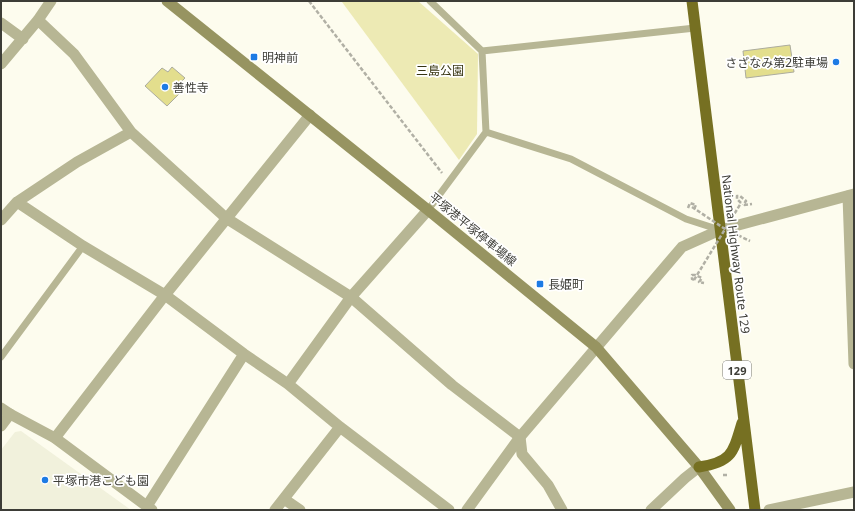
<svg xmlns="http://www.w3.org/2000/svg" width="855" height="511" font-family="'Noto Sans','Noto Sans JP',sans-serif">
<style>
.built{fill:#f1f1dc}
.green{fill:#edeab4}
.building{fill:#e3de8d;stroke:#acac9e}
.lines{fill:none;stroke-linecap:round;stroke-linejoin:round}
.path{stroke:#b1b0a5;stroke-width:2.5;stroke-dasharray:4 2;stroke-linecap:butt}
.service{stroke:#b7b694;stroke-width:7}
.minor{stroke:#b7b694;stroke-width:11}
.tertiary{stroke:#b7b694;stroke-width:11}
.secondary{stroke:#979461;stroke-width:11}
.trunk{stroke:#767022;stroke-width:11}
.path-bridge{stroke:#b1b0a5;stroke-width:2.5;stroke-dasharray:4 2;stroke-linecap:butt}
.poi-dot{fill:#1d7be4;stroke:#fff;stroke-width:1.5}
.labels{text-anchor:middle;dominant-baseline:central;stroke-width:3.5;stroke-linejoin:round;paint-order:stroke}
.shield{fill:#fff;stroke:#777773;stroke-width:1}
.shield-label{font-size:11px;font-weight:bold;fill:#3d3d37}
.poi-label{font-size:12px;fill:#3d3d37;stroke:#fff;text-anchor:start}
.park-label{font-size:12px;fill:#373511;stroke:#fff}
.street-label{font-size:12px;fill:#3d3d37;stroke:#fff}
</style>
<rect width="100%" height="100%" fill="#fdfcee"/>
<path class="built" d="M21,431L131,510H1V450L15,432Z"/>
<path class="green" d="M343,1H418L478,54L477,134L459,160L342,2Z"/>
<path class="building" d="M790,45L794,72L746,78L743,51Z
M172,67L185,78L180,83L185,88L167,106L145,86L162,68L168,72Z"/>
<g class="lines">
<path class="path" d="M309,1L442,173
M741,203L737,199V196H740L746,201L743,205
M744,205L752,204
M688,208L690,203L696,205L694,209
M694,280L692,279V275H695L702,278L699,282L704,283
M723,475H729"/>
<path class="service" d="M482,51L695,28
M486,132L571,159L686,219L720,230
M428,210L486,132L482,51L430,1
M1,357L83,246"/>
<path class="minor" d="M38,20L74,54L131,132L226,218L351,297L452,385L520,437L522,454L548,485L562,510
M1,23L23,39
M1,64L38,20L51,1
M848,196L854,364
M17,202L83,246L165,295L244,354L288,384L340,427L449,510
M1,220L17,202L77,162L131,132
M288,384L351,297L428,210
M1,426L10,414
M55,438L165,295L310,115
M284,499L300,510
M147,506L244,354
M275,510L340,427
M651,510L685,478L699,467
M769,510L854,492"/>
<path class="tertiary" d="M1,408L10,414L55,438L152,510
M467,510L520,437L682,247L720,230L854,194"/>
<path class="secondary" d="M167,1L428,210L596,347L699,467L730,510"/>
<path class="trunk" d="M692,1L755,510
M699,467C732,462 733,453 742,423"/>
<path class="path-bridge" d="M692,207L725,229L750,241
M694,280L741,203"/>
</g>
<g class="poi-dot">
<rect x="250" y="53" width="8" height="8" rx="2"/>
<circle cx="836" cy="62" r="4"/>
<circle cx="165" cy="87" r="4"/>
<rect x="536" y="280" width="8" height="8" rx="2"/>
<circle cx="45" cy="480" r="4"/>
</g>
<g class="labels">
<rect class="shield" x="723" y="361" width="28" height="18" rx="3"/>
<g class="shield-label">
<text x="737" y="370">129</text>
</g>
<g class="poi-label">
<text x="262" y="57">明神前</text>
<text x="828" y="62" text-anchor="end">さざなみ第2駐車場</text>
<text x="173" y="87">善性寺</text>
<text x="548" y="284">長姫町</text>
<text x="53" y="480">平塚市港こども園</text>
</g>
<g class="park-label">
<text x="440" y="70">三島公園</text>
</g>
<g class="street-label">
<text transform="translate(473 229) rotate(39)">平塚港平塚停車場線</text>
<text transform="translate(736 254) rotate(83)">National Highway Route 129</text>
</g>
</g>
<rect width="855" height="511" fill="none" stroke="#3d3d37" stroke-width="4"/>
</svg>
